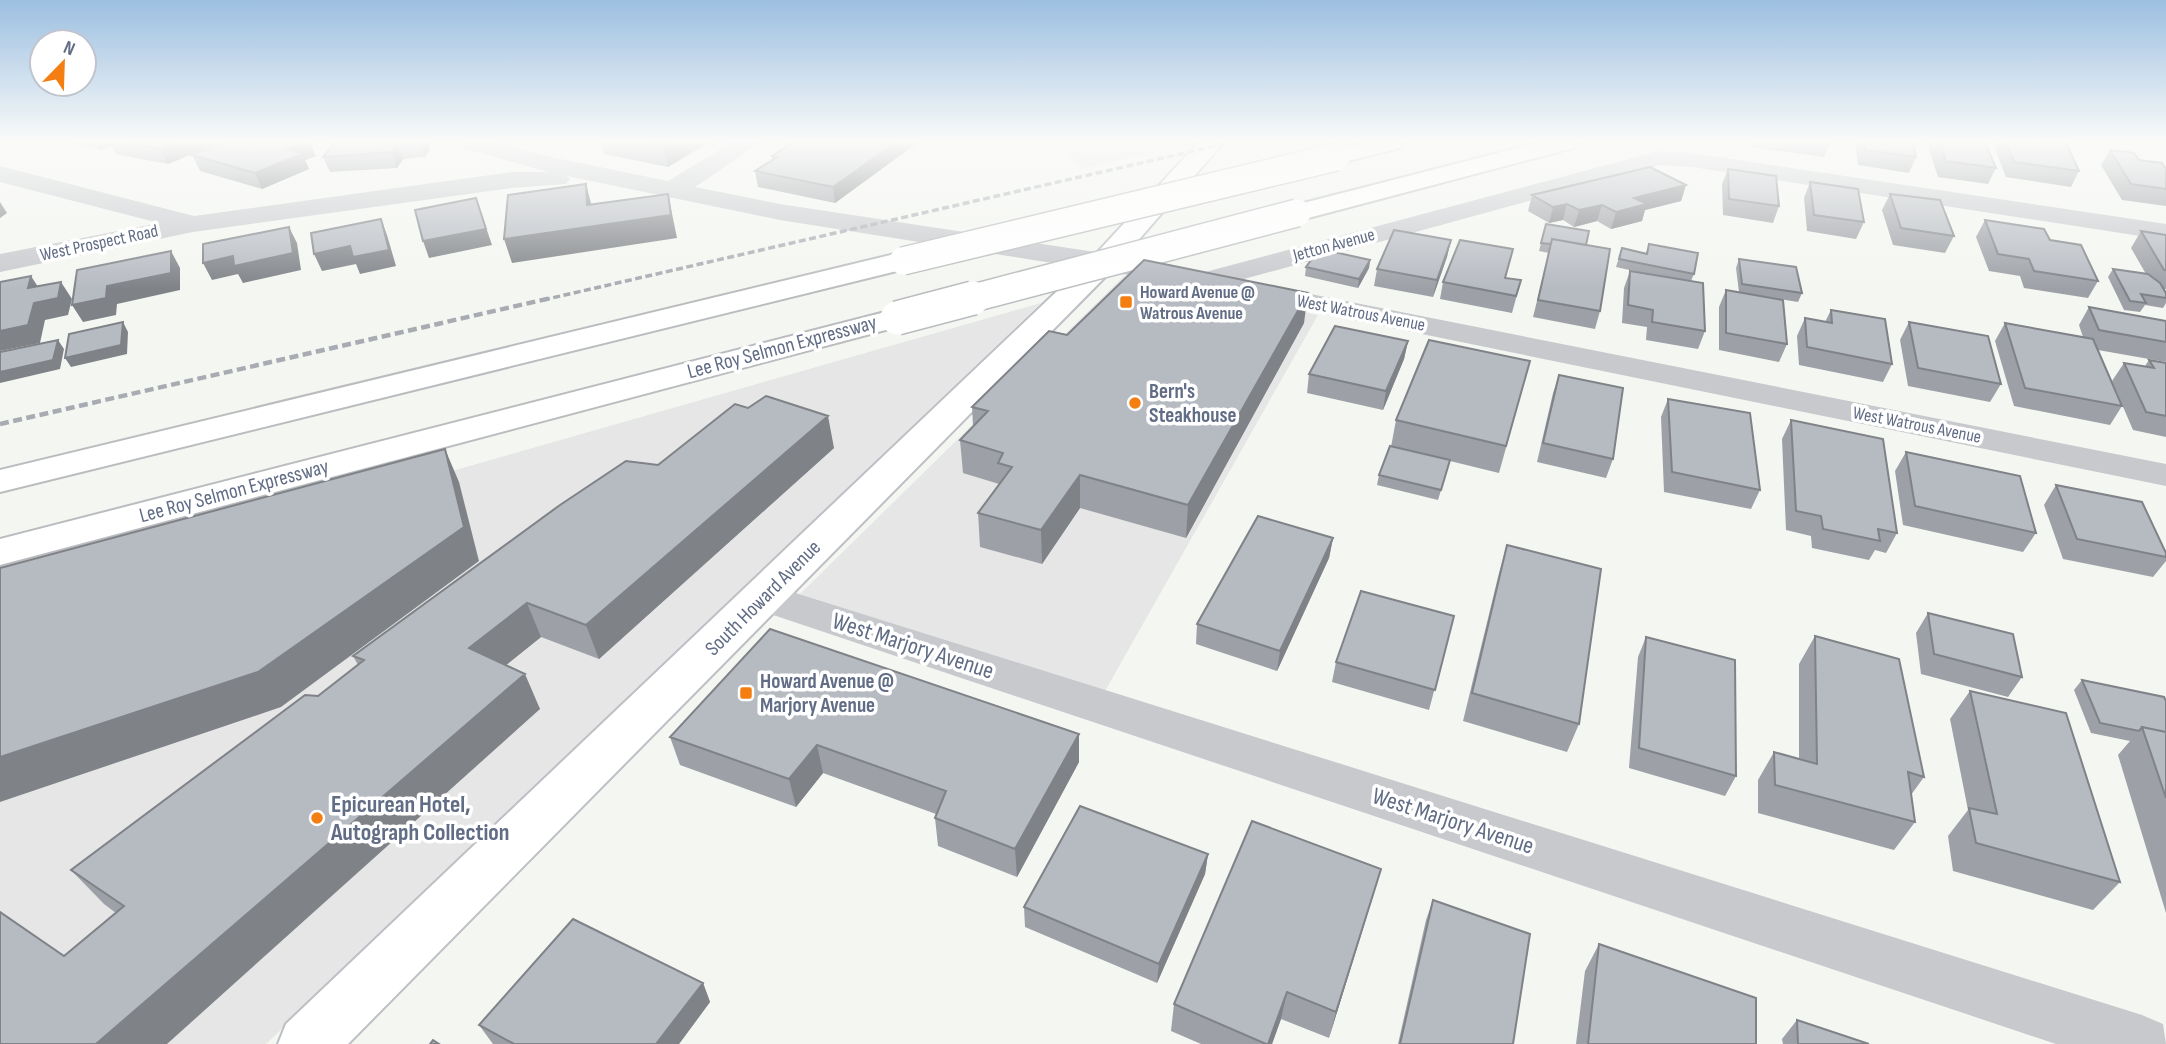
<svg xmlns="http://www.w3.org/2000/svg" width="2166" height="1044" font-family="'Sofia Sans Condensed',sans-serif">
<style>
.built{fill:#e5e6e5}
.lines{fill:none;stroke-linecap:round;stroke-linejoin:round}
.secondary-casing{stroke:#bdbfc5;stroke-width:4}
.highway-casing{stroke:#babcbf;stroke-width:4}
.street{fill:#c7c9cd;fill-rule:evenodd}
.secondary{fill:#fff;fill-rule:evenodd}
.highway{fill:#fff;fill-rule:evenodd}
.rail-far1{stroke:#a8abb2;stroke-width:3.5;stroke-dasharray:7 3.5;stroke-linecap:butt}
.rail{stroke:#a8abb2;stroke-width:4.5;stroke-dasharray:9 4.5;stroke-linecap:butt}
.highway-bridge-far1-casing{stroke:#babcbf;stroke-width:30;stroke-linecap:butt}
.highway-bridge-casing{stroke:#babcbf;stroke-width:36;stroke-linecap:butt}
.highway-bridge-far1{stroke:#fff;stroke-width:27}
.highway-bridge{stroke:#fff;stroke-width:33}
.wall{fill:#9da0a6}
.shaded-wall{fill:#7f8287}
.building{fill:#b6bac1;stroke:#7f8287;stroke-width:2}
.poi-dot{fill:#f47e12;stroke:#fff;stroke-width:2.5}
.labels{text-anchor:middle;dominant-baseline:central;stroke-width:7;stroke-linejoin:round;paint-order:stroke}
.far-street-label{font-size:18px;fill:#616c85;stroke:#fff}
.far-poi-label{font-size:18px;font-weight:bold;fill:#616c85;stroke:#fff;text-anchor:start}
.street-label{font-size:21px;fill:#616c85;stroke:#fff}
.poi-label{font-size:21px;font-weight:bold;fill:#616c85;stroke:#fff;text-anchor:start}
.near-street-label{font-size:24px;fill:#616c85;stroke:#fff}
.near-poi-label{font-size:24px;font-weight:bold;fill:#616c85;stroke:#fff;text-anchor:start}
</style>
<rect width="100%" height="100%" fill="#f4f6f1"/>
<path class="built" d="M1060,143H1195L1081,169Z
M1124,276L1318,315L1105,691L800,594Z
M1041,303L266,1044H0V600Z"/>
<g class="lines">
<defs>
<path id="secondary" d="M1198,143H1223L1114,268L348,1044H278L286,1024L1094,256Z"/>
<path id="highway" d="M1363,143H1404L1400,148L1336,164L1327,162L1324,157L1327,152Z
M1537,143H1577L1573,148L1297,221L1288,219L1284,213L1288,207Z
M903,252L913,255L917,261L913,267L0,492V470Z
M897,309L908,312L912,318L908,324L0,565V539Z"/>
</defs>
<use href="#secondary" class="secondary-casing"/>
<use href="#highway" class="highway-casing"/>
<path class="street" d="M460,143H498L546,156L668,181L731,143H760L695,187L780,204L1128,257L1138,260L1142,266L1138,272L1128,275L780,220L567,176L570,179L566,184L511,188L193,232L0,272V254L159,223L0,182V166L194,216L511,172H548L464,148Z
M1659,151L1692,153L2166,224V240L1692,167L1660,165L1204,290L1194,287L1189,281L1194,275Z
M1255,283L2166,464V486L1245,298L1240,292L1245,286Z
M764,583L2142,1015L2163,1024L2166,1044H2056L749,607L743,597L749,587Z"/>
<use href="#secondary" class="secondary"/>
<use href="#highway" class="highway"/>
<path class="rail-far1" d="M543,300L1228,143"/>
<path class="rail" d="M0,424L551,298"/>
<defs>
<path id="highway-bridge-far1" d="M903,261L1336,157
M966,300L1297,213"/>
<path id="highway-bridge" d="M897,318L973,298"/>
</defs>
<use href="#highway-bridge-far1" class="highway-bridge-far1-casing"/>
<use href="#highway-bridge" class="highway-bridge-casing"/>
<use href="#highway-bridge-far1" class="highway-bridge-far1"/>
<use href="#highway-bridge" class="highway-bridge"/>
</g>
<path class="wall" d="M74,143H218L168,164L116,154L112,147L110,146L101,150Z
M224,143H310L316,156L305,160L309,169L262,189L200,171L192,155Z
M334,143H428L430,149L425,157L403,159L397,168L330,172L323,157Z
M601,143H708L668,167L604,154Z
M917,143L835,203L758,187L755,171L772,160V156Z
M1750,143H1830L1824,157L1750,147Z
M1855,143H1913L1916,157L1909,173L1858,165Z
M1930,143H1985L1996,168L1988,184L1938,177L1928,146Z
M1999,143H2066L2079,171L2071,187L2006,177L1995,149Z
M2110,150L2139,160L2166,189V206L2122,200L2101,165Z
M1728,169L1779,206L1773,223L1723,215L1722,184Z
M1810,182L1864,222L1856,239L1807,231L1804,198Z
M1686,185L1681,201L1645,210L1642,221L1611,229L1597,221L1574,227L1563,220L1549,223L1528,211L1532,195Z
M1890,194L1954,236L1945,253L1893,245L1882,210Z
M1985,220L2050,240L2098,281L2088,298L2024,288L2020,276L1989,271L1976,237Z
M1546,224L1586,245L1600,311L1595,329L1533,317L1549,253L1539,251Z
M2141,231L2166,235V289H2163L2166,293V303L2163,308L2145,305L2140,312L2124,310L2108,277L2113,269L2146,274L2131,248Z
M1451,240L1447,257L1433,297L1374,286L1377,269Z
M1649,244L1694,274L1691,281L1705,331L1698,349L1646,340L1647,327L1622,323L1624,288L1630,271L1652,275L1616,267L1622,248L1646,253Z
M1739,259L1802,293L1798,302L1768,297L1787,344L1779,362L1719,350V307L1726,290L1739,292L1736,268Z
M1370,260L1369,268L1358,288L1305,276L1306,267Z
M1505,278L1521,280L1512,313L1440,299L1443,282Z
M2089,307L2166,321V362L2098,350L2122,406L2110,425L2014,406L1995,341L2005,323L2083,337L2079,325Z
M1831,310L1892,364L1883,382L1799,365L1797,336L1805,318L1825,322Z
M1909,322L2001,384L1990,402L1908,386L1900,340Z
M1304,323L1186,538L1080,508L1042,564L980,547L978,513L999,484L963,473L960,440L973,426L972,407L1067,335Z
M1408,341L1404,359L1383,410L1307,393L1309,374Z
M2149,360L2166,363V437L2133,430L2112,381L2124,363L2145,366Z
M1530,361L1499,473L1450,461L1438,500L1377,485L1379,475L1391,447L1396,420Z
M1559,375L1613,459L1606,478L1537,462L1553,393Z
M1668,399L1760,490L1751,509L1664,492L1661,417Z
M1791,420L1897,533L1886,553L1875,550L1869,560L1812,548L1811,536L1786,530L1782,439Z
M834,448L599,659L541,637L506,665L540,709L116,913L104,904L71,870L318,696L358,665L353,656L658,465Z
M1906,452L2036,533L2023,552L1903,525L1895,471Z
M2056,485L2166,553V561L2153,577L2063,559L2044,505Z
M1333,538L1329,558L1277,671L1196,644L1197,624Z
M1507,545L1579,724L1567,752L1463,721L1499,573Z
M1928,613L2022,677L2008,697L1921,674L1916,633Z
M1454,616L1429,710L1332,682L1336,662Z
M1815,636L1924,777L1911,795L1915,822L1894,850L1758,813V780L1774,752L1799,759V664Z
M1646,637L1736,776L1725,796L1629,768L1638,657Z
M2082,680L2166,701V913L2118,755L2130,741L2091,733L2074,690Z
M1970,691L2120,882L2093,910L1953,871L1948,836L1968,810L1950,719Z
M1079,734V762L1017,877L938,846L935,818L936,814L823,773L796,807L680,765L670,737Z
M1208,854L1205,874L1157,983L1025,927L1024,907Z
M1373,896L1329,1038L1281,1019L1272,1044H1201L1171,1031L1174,1004Z
M1433,900L1513,1044H1398L1426,920Z
M1599,944L1756,1044H1576L1585,971Z
M703,983L710,1002L679,1044H493L479,1025Z
M1797,1020L1869,1044H1783L1782,1039Z"/>
<path class="shaded-wall" d="M97,143H108L110,146L101,150Z
M174,143H218L168,164L160,149Z
M303,143H310L316,156L305,160L309,169L262,189L255,173L287,149Z
M419,143H428L430,149L425,157Z
M667,143H708L668,167L663,146Z
M895,143H917L835,203L833,187Z
M397,144L403,159L397,168L391,152Z
M586,184L592,207L668,194L677,238L512,263L504,239L587,205Z
M1686,185L1681,201L1645,210L1642,221L1611,229L1616,212L1634,198Z
M476,198L492,245L429,258L423,241Z
M0,202L7,213L0,218Z
M1567,204L1563,220L1549,223L1553,207Z
M1602,205L1597,221L1574,227L1579,210Z
M381,219L387,235L396,266L360,274L356,264L322,271L314,254Z
M289,227L297,243L301,270L243,283L238,274L212,280L203,263L233,256Z
M1451,240L1447,257L1433,297L1437,280Z
M171,251L180,268V290L117,304L116,315L83,322L72,305Z
M1370,260L1369,268L1358,288L1359,279Z
M31,276L42,293L61,282L72,299L68,315L45,320L40,343L0,351V331L28,288Z
M1308,293L1304,323L1186,538L1188,505Z
M123,322L128,332L127,354L71,367L65,358Z
M58,340L64,349L60,369L0,383V372Z
M1408,341L1404,359L1383,410L1386,391Z
M828,416L834,448L599,659L586,625Z
M445,449L459,482L479,561L281,707L0,802V757Z
M1080,475V508L1042,564L1041,530Z
M1333,538L1329,558L1277,671L1280,651Z
M527,603L541,637L485,682L469,648Z
M525,674L540,709L167,1044H96Z
M1079,734V762L1017,877L1015,849Z
M817,745L823,773L796,807L789,779Z
M1208,854L1205,874L1157,983L1159,964Z
M1381,869L1373,896L1329,1038L1336,1012Z
M703,983L710,1002L679,1044H656Z
M1287,992L1281,1019L1272,1044H1268Z"/>
<path class="building" d="M130,143H174L160,149Z
M224,143H303L287,149L302,154L255,173L192,155Z
M334,143H405L397,144L391,152L323,157Z
M650,143H667L663,146Z
M791,143H895L833,187L755,171L777,157L772,156Z
M1864,143H1913L1916,157L1865,150Z
M1940,143H1985L1996,168L1946,161Z
M2007,143H2066L2079,171L2014,162Z
M2110,150L2134,153L2139,160L2162,163L2166,169V189L2131,184Z
M1650,167L1686,185L1634,198L1647,204L1616,212L1602,205L1579,210L1567,204L1553,207L1532,195Z
M1728,169L1776,176L1779,206L1729,199Z
M1810,182L1858,189L1864,222L1814,215Z
M586,184L587,205L668,194L671,215L504,239L508,195Z
M1890,194L1940,200L1954,236L1901,228Z
M476,198L486,229L423,241L415,210Z
M381,219L389,250L353,257L350,246L314,254L311,233Z
M1985,220L2044,229L2050,240L2081,245L2098,281L2034,271L2029,259L1998,254Z
M1546,224L1589,231L1586,245L1552,239L1551,244L1541,243Z
M289,227L293,253L234,266L233,256L203,263V244Z
M1394,230L1451,240L1437,280L1377,269Z
M2141,231L2166,235V270H2164Z
M1552,239L1610,249L1600,311L1538,300Z
M1460,240L1513,249L1505,278L1521,280L1516,296L1443,282Z
M1649,244L1698,253L1694,274L1619,259L1622,248L1647,254Z
M171,251V273L107,286L106,298L72,305L77,270Z
M1334,252L1370,260L1359,279L1306,267L1314,256Z
M1739,259L1796,267L1802,293L1742,284Z
M1144,260L1308,293L1188,505L1080,475L1041,530L978,513L1012,467L998,463L1003,453L960,440L988,411L972,407L1049,331L1067,335Z
M2113,269L2148,274L2160,283L2166,293V298L2141,294L2146,303L2130,301Z
M1630,271L1703,283L1705,331L1652,322L1653,310L1628,305Z
M31,276L28,288L61,282L58,298L34,303L28,325L0,331V282Z
M1726,290L1783,300L1787,344L1726,333Z
M2089,307L2166,321V342L2099,330Z
M1831,310L1885,319L1892,364L1807,347L1805,318L1832,323Z
M123,322L121,345L65,358L69,334Z
M1909,322L1988,336L2001,384L1918,368Z
M2005,323L2093,339L2122,406L2025,388Z
M1335,326L1408,341L1386,391L1309,374Z
M58,340L53,360L0,372V352Z
M1429,340L1530,361L1506,446L1396,420Z
M2149,360L2166,363V416L2146,412L2124,363L2154,368Z
M1559,375L1623,388L1613,459L1543,443Z
M766,396L828,416L586,625L527,603L469,648L525,674L96,1044H0V912L64,956L124,906L71,870L305,695L318,696L364,660L353,656L560,505L626,461L658,465L735,404L748,408Z
M1668,399L1750,413L1760,490L1672,472Z
M1791,420L1883,439L1897,533L1878,529L1880,541L1823,529L1821,516L1796,511Z
M1390,446L1450,460L1441,490L1379,475Z
M445,449L464,527L258,672L0,757V568Z
M1906,452L2020,476L2036,533L1915,506Z
M2056,485L2142,502L2166,553V557L2077,539Z
M1258,516L1333,538L1280,651L1197,624Z
M1507,545L1601,569L1579,724L1472,693Z
M1361,591L1454,616L1435,690L1336,662Z
M1928,613L2013,634L2022,677L1934,654Z
M770,629L1079,734L1015,849L935,818L946,791L817,745L789,779L670,737Z
M1815,636L1899,659L1924,777L1908,772L1915,822L1775,785L1774,752L1817,764Z
M1646,637L1735,660L1736,776L1639,748Z
M2082,680L2164,697L2166,701V732L2142,727L2139,731L2100,723Z
M1970,691L2066,713L2120,882L1976,843L1969,808L1997,814Z
M2142,727L2166,732V798Z
M1080,806L1208,854L1159,964L1024,907Z
M1252,821L1381,869L1336,1012L1287,992L1268,1044H1266L1174,1004Z
M1433,900L1530,934L1513,1044H1400Z
M573,919L703,983L656,1044H514L479,1025Z
M1599,944L1756,998V1044H1588Z
M1797,1020L1869,1044H1798Z
M433,1040L439,1044H430Z"/>
<linearGradient id="sky" x2="0" y2="1"><stop stop-color="#9cbfe1"/><stop offset="0.49" stop-color="#fafbf9"/><stop offset="1" stop-color="#fafbf9" stop-opacity="0"/></linearGradient>
<rect width="2166" height="289" fill="url(#sky)"/>
<g class="poi-dot">
<rect x="1119" y="295" width="14" height="14" rx="3.5"/>
<circle cx="1135" cy="403" r="7"/>
<rect x="739" y="686" width="14" height="14" rx="3.5"/>
<circle cx="317" cy="818" r="7"/>
</g>
<g class="labels">
<g class="far-street-label">
<text transform="translate(99 243) rotate(-12)">West Prospect Road</text>
<text transform="translate(1334 245) rotate(-15)">Jetton Avenue</text>
<text transform="translate(1361 313) rotate(11)">West Watrous Avenue</text>
<text transform="translate(1917 425) rotate(11)">West Watrous Avenue</text>
</g>
<g class="far-poi-label">
<text x="1140" y="292">Howard Avenue @<tspan x="1140" dy="21">Watrous Avenue</tspan></text>
</g>
<g class="street-label">
<text transform="translate(782 347) rotate(-15)">Lee Roy Selmon Expressway</text>
<text transform="translate(234 491) rotate(-15)">Lee Roy Selmon Expressway</text>
<text transform="translate(763 598) rotate(-45)">South Howard Avenue</text>
</g>
<g class="poi-label">
<text x="1149" y="391">Bern's<tspan x="1149" dy="24">Steakhouse</tspan></text>
<text x="760" y="681">Howard Avenue @<tspan x="760" dy="24">Marjory Avenue</tspan></text>
</g>
<g class="near-street-label">
<text transform="translate(913 646) rotate(18)">West Marjory Avenue</text>
<text transform="translate(1453 821) rotate(18)">West Marjory Avenue</text>
</g>
<g class="near-poi-label">
<text x="331" y="804">Epicurean Hotel,<tspan x="331" dy="28">Autograph Collection</tspan></text>
</g>
</g>
<g transform="translate(63 63) rotate(23)"><circle r="33" fill="#ffffff" stroke="#c0c4ce" stroke-width="2"/>
<path d="M0-5L12 26L0 18L-12 26Z" fill="#f47e12"/>
<text y="-10" font-size="19" font-weight="bold" text-anchor="middle" fill="#616c85">N</text>
</g>
</svg>
